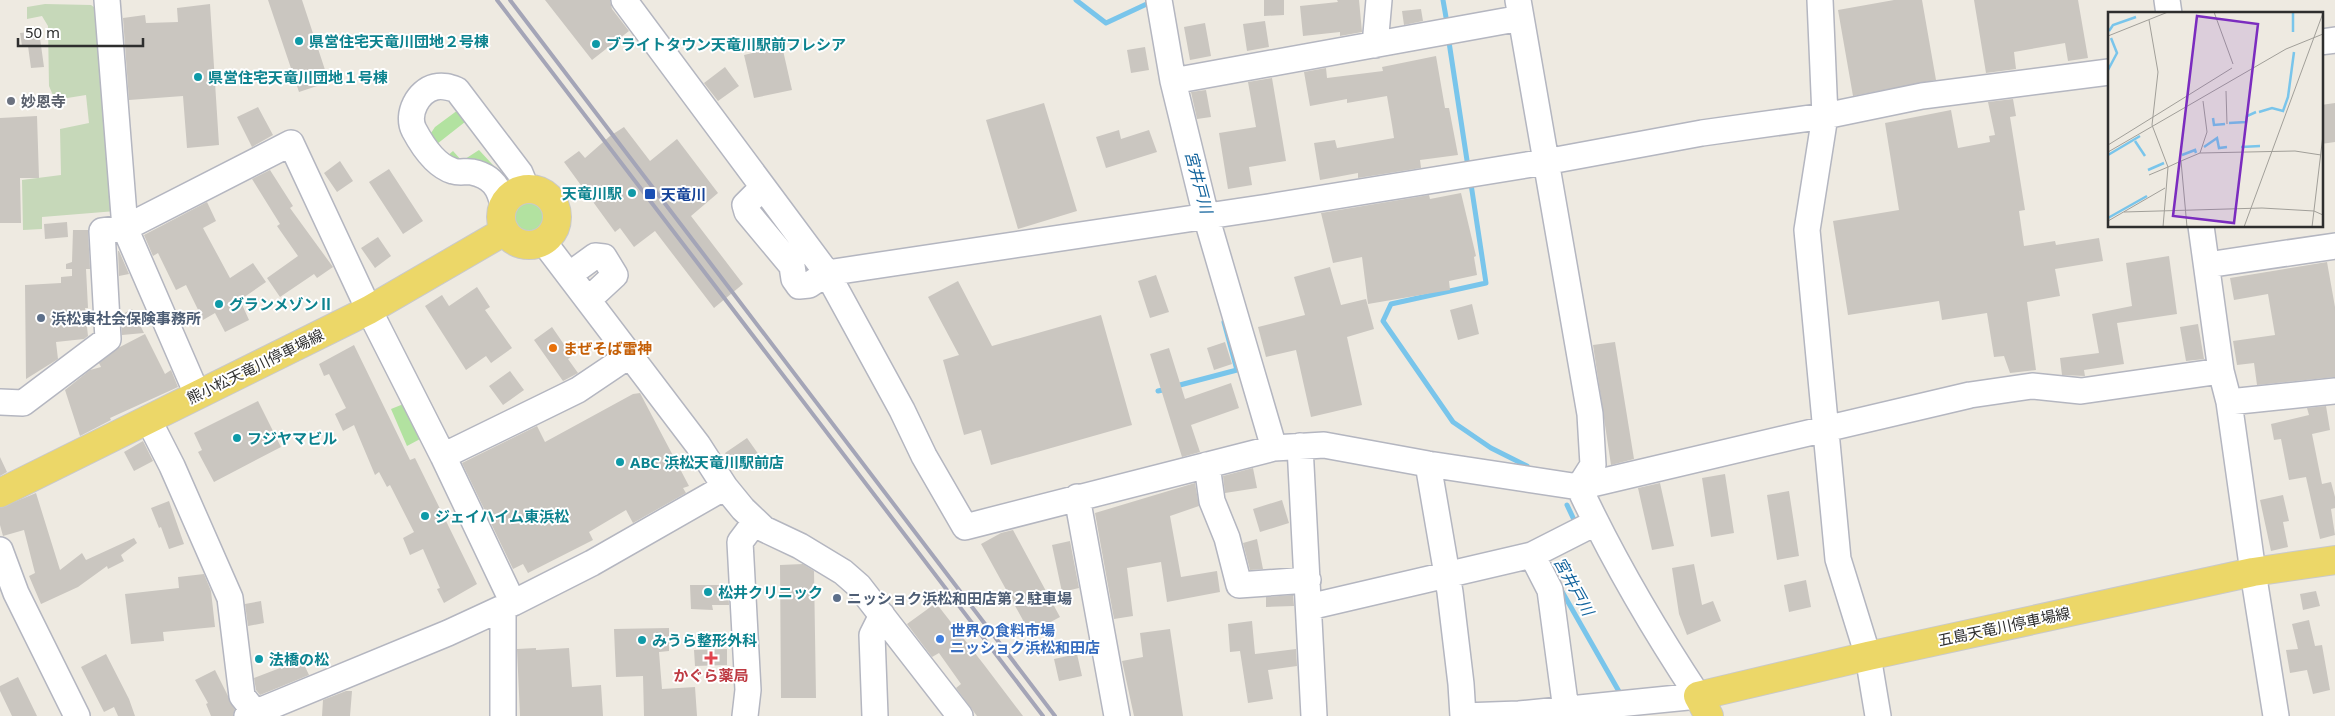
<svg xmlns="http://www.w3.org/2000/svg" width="2335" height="716" font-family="'Noto Sans','Noto Sans JP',sans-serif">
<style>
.green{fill:#b2e2a0}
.cemetery{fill:#c6d8b9}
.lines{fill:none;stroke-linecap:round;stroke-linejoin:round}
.stream{stroke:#79c5eb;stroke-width:5}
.building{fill:#cac6c0}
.minor-casing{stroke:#b4b6c0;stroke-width:28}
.major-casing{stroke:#c9c9c9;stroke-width:30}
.minor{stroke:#fff;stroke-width:25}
.major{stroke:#ecd768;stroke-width:28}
.rail{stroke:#a4a5b7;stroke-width:4}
.culture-dot{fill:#0f9aa8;stroke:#fff;stroke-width:2}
.worship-dot{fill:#6b7280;stroke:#fff;stroke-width:2}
.transit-dot{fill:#1a4fb4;stroke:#fff;stroke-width:2}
.service-dot{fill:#5c6f8a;stroke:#fff;stroke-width:2}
.food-dot{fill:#e8710a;stroke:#fff;stroke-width:2}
.shop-dot{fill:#3f7fe0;stroke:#fff;stroke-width:2}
.health-dot{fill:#e0444e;stroke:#fff;stroke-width:2}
.labels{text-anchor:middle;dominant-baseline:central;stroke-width:4;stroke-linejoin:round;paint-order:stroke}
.culture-label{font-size:15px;font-weight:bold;fill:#0d838f;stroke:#fff;text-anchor:start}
.worship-label{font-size:15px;font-weight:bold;fill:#5b616d;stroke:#fff;text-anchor:start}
.transit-label{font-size:15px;font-weight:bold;fill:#164399;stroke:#fff;text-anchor:start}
.service-label{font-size:15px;font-weight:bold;fill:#4e5e75;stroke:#fff;text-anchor:start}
.food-label{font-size:15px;font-weight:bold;fill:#c56008;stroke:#fff;text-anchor:start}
.street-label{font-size:15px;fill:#2e2e2e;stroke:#fff}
.shop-label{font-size:15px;font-weight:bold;fill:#366cbe;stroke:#fff;text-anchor:start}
.health-label{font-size:15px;font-weight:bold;fill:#be3a42;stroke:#fff}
.water-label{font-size:16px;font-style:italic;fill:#13649d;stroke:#fff}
.inset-river{fill:none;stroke:#79c5eb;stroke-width:2.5}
.inset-road{fill:none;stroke:#a19f99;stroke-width:1}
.view{fill:#7b2cbf;fill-opacity:0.15;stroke:#7b2cbf;stroke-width:2.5}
.inset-edge{fill:none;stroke:#2e2e2e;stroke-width:2.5}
</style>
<rect width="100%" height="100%" fill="#eeeae1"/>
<path class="green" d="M458,110L470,118L437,144L431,133L435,127Z
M479,150L505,178L446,157L453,151L462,161Z
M513 217a16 16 0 1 1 32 0a16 16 0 1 1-32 0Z
M406,403L422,438L407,446L391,409Z"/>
<path class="cemetery" d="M45,4L91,5L103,14L116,211L42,217V229L23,230L22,180L61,175L60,129L89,123L86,95L55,100L49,86L48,26L42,16L27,19V7Z"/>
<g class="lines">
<path class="stream" d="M1076,0L1106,23L1151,2V4
M1443,0L1447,23
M1449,42L1468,167
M1471,184L1486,283L1391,304L1383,321L1453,422L1491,448L1527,466
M1176,386L1237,370L1224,322
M1158,391L1167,389
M1567,505L1576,524
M1560,588L1621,695
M1633,715V716"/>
</g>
<path class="building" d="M268,0H302L329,82L299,92Z
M545,0H610L612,9L629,31L592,60Z
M1264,0H1284V15L1264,16Z
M1337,0H1359L1362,32L1340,36V32L1303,36L1300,6L1338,2Z
M1894,0H1922L1936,80L1853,96L1838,10Z
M1974,0H2078L2088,58L2068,61L2065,43L2014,52L2016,69L1986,73Z
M210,4L219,145L187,148L183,96L129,100L123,18L145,15L146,23L178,22L177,8Z
M1421,9L1423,21L1404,25L1402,11Z
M1265,21L1269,47L1247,51L1243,24Z
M1205,23L1211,56L1190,60L1184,27Z
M39,31L44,67L31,68L28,46H22L20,33Z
M782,46L792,90L754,98L744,55Z
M1145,47L1149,70L1131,73L1127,50Z
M1436,56L1445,108H1449L1458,155L1420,160L1421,168L1358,178V173L1320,180L1314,143L1335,140L1337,148L1394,138L1392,125L1387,96L1347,103V99L1310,106L1304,72L1326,68L1327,78L1383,71L1382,67Z
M725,67L739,86L718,101L704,83Z
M1272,78L1286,161L1249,167L1252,185L1228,189L1219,133L1256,127L1248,82Z
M1206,90L1211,117L1197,119L1191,92Z
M2013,99L2016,116L2010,117L2025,210L2019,211L2024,246L2055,241L2056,245L2099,238L2103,261L2055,269L2060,296L2027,302L2036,370L2010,373L2004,356L1994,357L1987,313L1942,320L1939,301L1848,315L1833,221L1899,210L1885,123L1951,110L1958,148L1990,142L1989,136L1995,135L1988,102Z
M1044,103L1077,211L1018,229L986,120Z
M2335,103V142L2321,144V105Z
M258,107L273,135L252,147L237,117Z
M37,116L39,178H20L21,223H0V118Z
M624,127L650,161L677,139L718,193L691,216L743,284L714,308L655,231L634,247L620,228L615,232L564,162L579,151L585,158L610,136Z
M1119,130L1121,139L1149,130L1157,152L1106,168L1096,137Z
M340,161L353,181L337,192L324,173Z
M389,169L423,221L403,234L369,182Z
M270,170L293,206L290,208L333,267L317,278L314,274L280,297L267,278L298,256L277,226L280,224L252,179Z
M1461,193L1476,256L1474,257L1477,275L1449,281L1450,290L1368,304L1362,257L1333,263L1321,213L1429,195L1430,199Z
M207,202L216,221L203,228L230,278L253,263L266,282L240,300L249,320L225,332L215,313L203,320L186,285L176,290L158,253L153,256L144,235Z
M67,222L68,237L45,239L44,224Z
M73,230H88L90,269H86L88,308H85L88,336L84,339L56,342L58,359L26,379L25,285L61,283V277L72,276V269H66V264L72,262Z
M378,237L391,256L375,268L361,248Z
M118,251H119L129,274L119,276Z
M2169,256L2177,314L2117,323L2124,364L2084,370L2085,376L2062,375L2060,358L2099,353L2092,314L2132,306L2126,263Z
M2327,262L2335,307V377L2257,385L2254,363L2237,365L2233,341L2275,335L2268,294L2234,300L2230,278Z
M1330,267L1341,305L1366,299L1374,329L1347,337L1362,405L1311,417L1296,350L1266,357L1258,327L1305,315L1294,277Z
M1156,275L1169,312L1150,318L1138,281Z
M958,281L992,346L1101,315L1132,425L991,465L981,430L964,435L943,360L959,355L928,297Z
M477,287L490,307L485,310L512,348L491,363L486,356L466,370L425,306L442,295L449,306Z
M1472,304L1479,334L1458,340L1450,310Z
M132,309L144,333L122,335L121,315Z
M2198,324L2204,359L2186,361L2180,327Z
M552,327L572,356L568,359L578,373L563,381L534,340Z
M145,334L165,374L171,370L178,387L110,418L111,420L80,436L65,390L90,370L101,367L99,363L118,348Z
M1225,342L1232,364L1214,370L1207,348Z
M1615,342L1634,459L1611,465L1593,345Z
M354,345L410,460L415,458L477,584L444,603L437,589L440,588L423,549L410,555L403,538L414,532L390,485L387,487L379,472L375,475L354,425L343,431L335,414L346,408L329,374L324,376L319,364Z
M1169,348L1185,399L1231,383L1239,408L1191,425L1200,452L1182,457L1150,354Z
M510,371L524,390L503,405L489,386Z
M640,393L689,486L683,488L686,493L633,523L626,510L589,532L593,540L528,573L523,564L513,569L462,463L537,426L545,442L633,394Z
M258,401L281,447L214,482L198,452L202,450L194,433Z
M2326,406L2330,430L2312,434L2322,484L2331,482L2335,497V508L2331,509L2335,535L2320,539L2306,477L2289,480L2281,439L2274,440L2271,424L2309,415L2307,408Z
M747,438L759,455L737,471L725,453Z
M143,441L153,461L134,471L124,452Z
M0,457L7,472L0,476Z
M1253,468L1257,488L1225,493L1223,476Z
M1725,474L1734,533L1711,537L1702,478Z
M1195,483L1199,506L1170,516L1181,577L1217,571L1220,592L1167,602L1161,562L1127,568L1133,616L1114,619L1095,513Z
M1660,483L1674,546L1652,550L1638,488Z
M1789,491L1799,556L1777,560L1767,495Z
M36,493L60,570L82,553L86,560L134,538L137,543L121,555L124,561L108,569L107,566L78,587L41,604L29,576L35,573L24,530L3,536L0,525V508Z
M2283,495L2289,521L2283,522L2288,547L2271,551L2260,500Z
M1282,500L1289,523L1260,532L1253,509Z
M169,501L184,544L169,549L161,527L159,528L151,508Z
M1013,530L1060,617L1030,633L981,544L1001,533Z
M1257,539L1263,569L1250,570L1243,543Z
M1070,541L1079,588L1062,592L1052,545Z
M803,564L814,571L816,698H781L780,565Z
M1694,564L1702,605L1713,601L1721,621L1687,635L1679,614L1672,568Z
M204,574L211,591L215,627L163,632L164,641L131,644L125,594L179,588L178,577Z
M1806,580L1811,607L1789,612L1784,585Z
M690,585H728L729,605H712L713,610L691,609Z
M2316,591L2320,606L2303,610L2300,594Z
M1293,595L1294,606L1266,607V597Z
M261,601L264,623L248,626L245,604Z
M936,603L985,666L1023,716H977L956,688L961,684L939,653L932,657L907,624Z
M2309,620L2315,646L2322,645L2330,690L2313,694L2307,670L2290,673L2286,650L2298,649L2292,624Z
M1252,621L1255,654L1296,649L1297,666L1268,670L1273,699L1248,703L1240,651L1230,652L1228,624Z
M669,628V651L659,652L662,689L695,687L697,716H644L643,676L616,677L614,629Z
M1170,629L1183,716H1134L1122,661L1143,657L1140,633Z
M536,648V650L569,648L572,687L601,685L603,716H520L517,649Z
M727,649V665L695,666L694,650Z
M106,654L129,699L135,716H118L114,707L104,712L81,667Z
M1077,654L1082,676L1059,681L1054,659Z
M300,656L309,675L260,695L256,690L254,678L280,668L279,665Z
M215,670L235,710L233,716H211L206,704L208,703L195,680Z
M18,677L37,716H12L0,691V686Z
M346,691H352L350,716H322L323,700Z"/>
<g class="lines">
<defs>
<path id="minor" d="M107,0L125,228L197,394
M624,0L827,273L902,410L924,456L965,527L1274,448L1324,445L1428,464L1579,487L1970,395L2032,386L2081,391L2221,371
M1159,0L1173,81L1206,216L1274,448
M1518,0L1590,414L1593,465L1579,487
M1820,0L1825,116L1807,230L1838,559L1868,656L1878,716
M2167,0L2169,14
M2321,42L2335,40
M1375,45L1379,0
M1173,81L1521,18
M763,187L745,205L747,212L792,266L794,279L799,286L809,285L827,273L1268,207L1545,162L1702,133L1825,116L1922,96L2109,72
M503,206C500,188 492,176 472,172C466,171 459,173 453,171C436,166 422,145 414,130C406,114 418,91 435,87C443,85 449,87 457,90L520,173L527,190
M2201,226L2221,371L2229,402L2253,572L2276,716
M543,241L698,445L725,487L743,509L764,529L800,546L843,572L859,586L960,716
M2207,265L2335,246
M569,275L595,256L604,257L615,275L588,300
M0,402L23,403L108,339L102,231L125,228L291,143L369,310L443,456L578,390L630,355
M2229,402L2335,391
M148,419L172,466L230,598L242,696L258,716
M1300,446L1314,716
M443,456L513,603L592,563L725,487
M1428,464L1450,592L1461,684L1463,716L1519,714L1698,696C1653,628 1613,560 1579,487
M1207,465L1212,501L1227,538L1239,585L1308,580
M1077,497L1117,716
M0,550L16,593L77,716
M1532,555L1550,590L1566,710
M1309,607L1532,555L1595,523
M503,608V716
M247,716L448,633L513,603
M745,716L748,690L740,542L755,522
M875,716L872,635L882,615"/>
<path id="major" d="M501 217a28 28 0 1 1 56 0a28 28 0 1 1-56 0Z
M0,493L369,310L505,231
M1709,716L1698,696L1868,656L2253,572L2335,560"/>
</defs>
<use href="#minor" class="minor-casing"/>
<use href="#major" class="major-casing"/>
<use href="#minor" class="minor"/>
<use href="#major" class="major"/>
<path class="rail" d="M497,0L1043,716
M510,0L1055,716"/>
</g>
<g class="culture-dot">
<circle cx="299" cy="41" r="5"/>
<circle cx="596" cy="44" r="5"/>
<circle cx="198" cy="77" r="5"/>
<circle cx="632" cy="193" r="5"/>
<circle cx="219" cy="304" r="5"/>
<circle cx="237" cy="438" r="5"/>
<circle cx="620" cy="462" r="5"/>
<circle cx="425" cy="516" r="5"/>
<circle cx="708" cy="592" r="5"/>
<circle cx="642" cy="640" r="5"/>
<circle cx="259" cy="659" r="5"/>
</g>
<circle class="worship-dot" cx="11" cy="101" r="5"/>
<rect class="transit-dot" x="644" y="188" width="12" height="12" rx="2.5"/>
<g class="service-dot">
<circle cx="41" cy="318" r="5"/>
<circle cx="837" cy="598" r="5"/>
</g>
<circle class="food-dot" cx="553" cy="348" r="5"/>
<circle class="shop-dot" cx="940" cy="639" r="5"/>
<path class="health-dot" d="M708.5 650.5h5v5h5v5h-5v5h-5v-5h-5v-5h5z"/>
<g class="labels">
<g class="culture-label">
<text x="309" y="41">県営住宅天竜川団地２号棟</text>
<text x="606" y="44">ブライトタウン天竜川駅前フレシア</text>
<text x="208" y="77">県営住宅天竜川団地１号棟</text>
<text x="622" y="193" text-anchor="end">天竜川駅</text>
<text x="229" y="304">グランメゾンⅡ</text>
<text x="247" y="438">フジヤマビル</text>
<text x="630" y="462">ABC 浜松天竜川駅前店</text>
<text x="435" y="516">ジェイハイム東浜松</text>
<text x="718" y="592">松井クリニック</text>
<text x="652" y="640">みうら整形外科</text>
<text x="269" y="659">法橋の松</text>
</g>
<g class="worship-label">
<text x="21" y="101">妙恩寺</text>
</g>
<g class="transit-label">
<text x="661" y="194">天竜川</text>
</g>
<g class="service-label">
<text x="51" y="318">浜松東社会保険事務所</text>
<text x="847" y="598">ニッショク浜松和田店第２駐車場</text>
</g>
<g class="food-label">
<text x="563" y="348">まぜそば雷神</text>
</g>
<g class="street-label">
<text transform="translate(255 366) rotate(-26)">熊小松天竜川停車場線</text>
<text transform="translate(2004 626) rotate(-12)">五島天竜川停車場線</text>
</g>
<g class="shop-label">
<text x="950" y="630">世界の食料市場<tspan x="950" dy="17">ニッショク浜松和田店</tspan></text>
</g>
<g class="health-label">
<text x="711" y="675">かぐら薬局</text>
</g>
<g class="water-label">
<text transform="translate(1199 182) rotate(75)">宮井戸川</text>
<text transform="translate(1574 586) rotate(61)">宮井戸川</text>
</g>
</g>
<g transform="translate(2108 12)">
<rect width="215" height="215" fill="#eeeae1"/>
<path class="inset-river" d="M1,19L5,13L28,5M185,20V0M0,58L9,41L3,26M151,100L164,96L175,99L180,85L186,40M105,106L106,113L117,112M121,111L138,110L139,104L148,100M27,129L37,144M96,135L109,126L111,136L119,135M133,135L152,134M0,143L32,124M74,143L87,138L88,141M40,158L56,151M0,206L39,184"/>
<path class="inset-road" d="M106,0L125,52M41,8L50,60L44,113L60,155L73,149L79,215M0,24L60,0M118,79L119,112M0,133L124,56M0,140L178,37L215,22M92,141L99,120L95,89M73,149L92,141L187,139L213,143M41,163L60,155L55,215M16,200L154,196L206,199L215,203M0,209L57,176M136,215L215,1M204,215L215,123"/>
<path class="view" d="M89,4L150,12L126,211L65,204Z"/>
<rect width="215" height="215" class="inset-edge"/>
</g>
<path d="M18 38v8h125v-8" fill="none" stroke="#2e2e2e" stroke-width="2.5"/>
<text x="25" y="38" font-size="15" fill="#2e2e2e" stroke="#ffffff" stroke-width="4" paint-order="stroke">50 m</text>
</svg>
